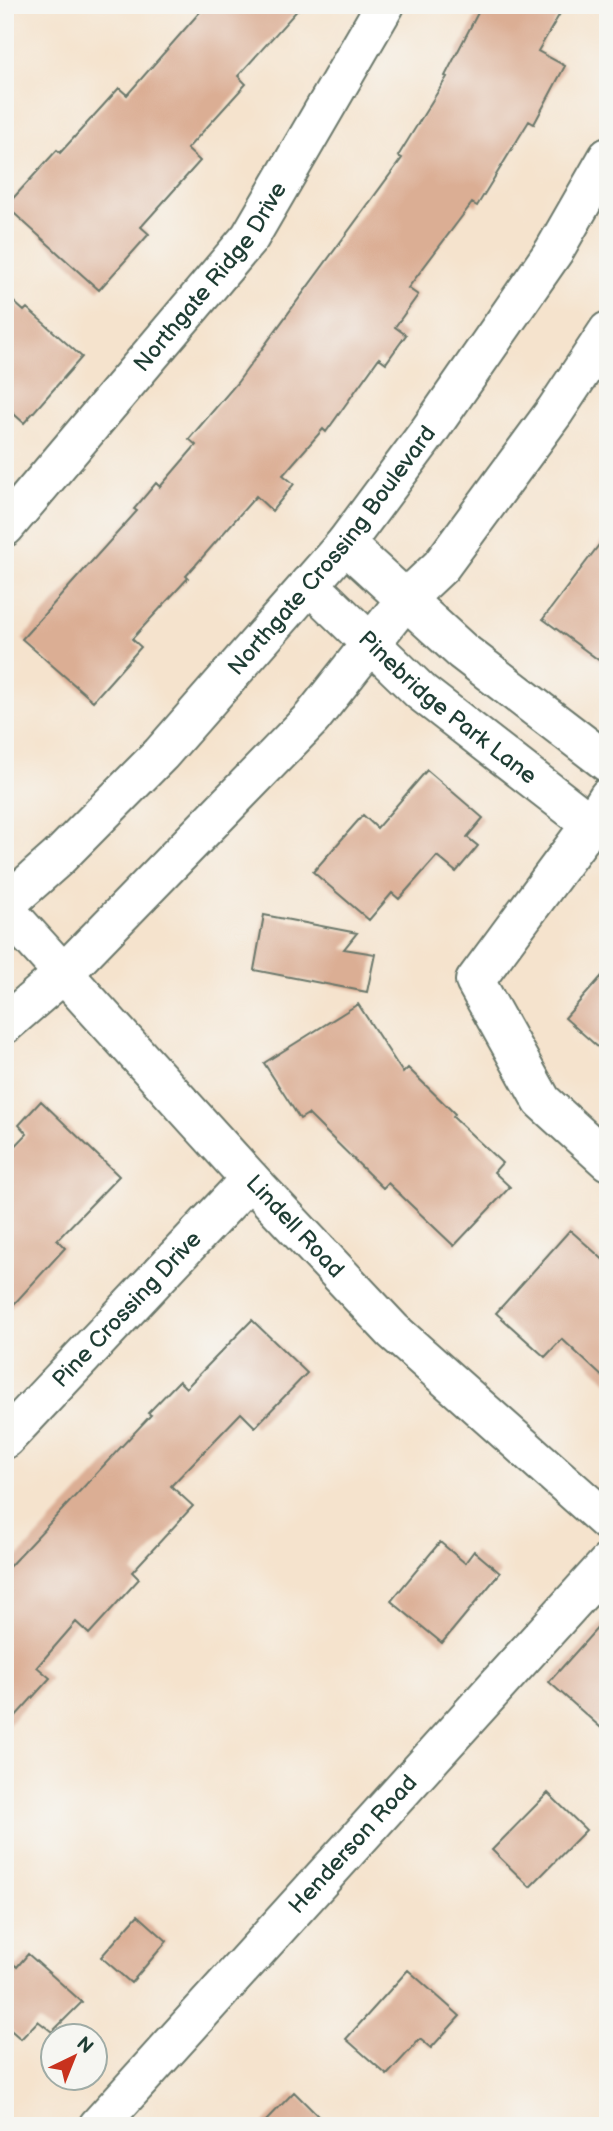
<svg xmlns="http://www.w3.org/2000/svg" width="613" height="2131" font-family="'Balsamiq Sans',sans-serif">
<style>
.building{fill:#dbae94}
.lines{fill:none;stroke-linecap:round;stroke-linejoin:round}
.minor-casing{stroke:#6a776a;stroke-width:42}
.major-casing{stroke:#6a776a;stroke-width:42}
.minor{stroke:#fff;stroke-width:38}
.major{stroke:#fff;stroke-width:38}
.labels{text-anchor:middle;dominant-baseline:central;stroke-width:5;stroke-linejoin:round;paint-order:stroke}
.street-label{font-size:23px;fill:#1f3d34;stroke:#f6f6f2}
</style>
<rect width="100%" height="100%" fill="#f6f6f2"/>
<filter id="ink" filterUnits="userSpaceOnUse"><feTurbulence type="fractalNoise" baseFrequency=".0143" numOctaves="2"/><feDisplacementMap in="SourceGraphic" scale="14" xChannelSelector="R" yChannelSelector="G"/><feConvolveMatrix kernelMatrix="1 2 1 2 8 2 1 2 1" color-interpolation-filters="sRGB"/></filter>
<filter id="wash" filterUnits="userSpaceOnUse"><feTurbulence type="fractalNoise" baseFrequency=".00686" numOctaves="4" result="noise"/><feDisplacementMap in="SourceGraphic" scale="28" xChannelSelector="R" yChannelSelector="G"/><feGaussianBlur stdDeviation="1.57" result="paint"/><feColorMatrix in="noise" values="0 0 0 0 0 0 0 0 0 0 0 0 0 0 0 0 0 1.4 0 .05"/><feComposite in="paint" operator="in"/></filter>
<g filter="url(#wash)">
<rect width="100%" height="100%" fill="#f5e3cd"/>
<g id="blocks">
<path class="building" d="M206,5H302L238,76L246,84L187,149L200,161L141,227L149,234L99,290L6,206L57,150L60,153L119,88L127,95Z
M482,5H565L538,51L565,66L534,124L529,121L477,206L472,203L408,288L418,295L395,327L406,335L386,363L379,358L326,432L323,429L283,475L294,484L272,511L256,496L186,576L188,578L132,639L141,647L93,701L22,639L137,511L134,509L156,483L160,487L196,445L189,439L237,383L402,158L398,156L447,77L445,76Z
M5,294L24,311L27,308L82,357L24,423L5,406Z
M608,533V667L543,619Z
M427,770L483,818L467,837L478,846L456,872L437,856L399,899L392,893L369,920L313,872L363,815L377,828Z
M264,915L357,933L344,949L375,954L367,992L254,970Z
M608,969V1056L565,1018Z
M358,1004L403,1073L408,1068L455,1114L453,1117L502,1163L494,1172L510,1187L454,1246L388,1183L383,1188L308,1114L300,1119L264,1063Z
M41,1101L119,1176L57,1240L65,1248L5,1314V1157L27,1134L19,1125Z
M570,1230L608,1264V1382L562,1339L545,1357L496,1313Z
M252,1320L307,1373L255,1427L241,1413L171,1486L193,1506L132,1572L139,1579L89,1634L76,1622L37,1667L50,1678L5,1728V1571L151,1415L148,1413L179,1381L186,1388Z
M440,1542L465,1563L474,1551L500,1573L442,1643L391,1601Z
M608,1616V1734L549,1682Z
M548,1793L586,1830L530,1887L492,1850Z
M138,1915L167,1941L131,1983L101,1957Z
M28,1954L82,2002L52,2032L38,2021L21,2039L5,2025V1957L17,1967Z
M408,1970L460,2016L431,2048L420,2039L387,2075L346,2039Z
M294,2092L328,2126H261Z"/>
</g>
</g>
<g filter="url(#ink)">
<use href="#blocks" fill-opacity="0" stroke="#6a776a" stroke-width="2"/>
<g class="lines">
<defs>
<g id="minor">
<path id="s1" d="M5,527L250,237L385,5"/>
<path d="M345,544L462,651L608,763"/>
<path id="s2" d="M309,584L421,692L591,824"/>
<path d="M608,797L591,824L475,981L542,1101L608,1161"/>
<path id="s3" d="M5,909L250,1179L393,1331L608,1522"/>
<path id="s4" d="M5,1439L250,1179"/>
<path id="s5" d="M98,2126L608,1563"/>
</g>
<g id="major">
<path id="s6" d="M5,905L58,858L161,754L345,544L429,431L554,251L608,157"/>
<path d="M5,1024L62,975L312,718L405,600L441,566L555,411L608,331"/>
</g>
</defs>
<use href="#minor" class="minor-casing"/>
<use href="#major" class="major-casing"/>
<use href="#minor" class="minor"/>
<use href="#major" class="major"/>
</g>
</g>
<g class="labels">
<g class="street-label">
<text stroke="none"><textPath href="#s1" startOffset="324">Northgate Ridge Drive</textPath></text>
<text stroke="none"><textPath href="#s6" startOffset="483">Northgate Crossing Boulevard</textPath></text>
<text stroke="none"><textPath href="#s2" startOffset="186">Pinebridge Park Lane</textPath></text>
<text stroke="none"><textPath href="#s3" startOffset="430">Lindell Road</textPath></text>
<text stroke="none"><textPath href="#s4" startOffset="178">Pine Crossing Drive</textPath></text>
<text stroke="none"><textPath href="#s5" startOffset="380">Henderson Road</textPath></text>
</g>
</g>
<rect width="613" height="2131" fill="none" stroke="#f6f6f2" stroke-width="28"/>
<g transform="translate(74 2057) rotate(43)"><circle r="33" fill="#f6f6f2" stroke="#a0aca6" stroke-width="2"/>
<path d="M0-5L12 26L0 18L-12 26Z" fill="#c8321e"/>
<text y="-10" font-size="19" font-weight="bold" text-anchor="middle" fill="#1f3d34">N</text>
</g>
</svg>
